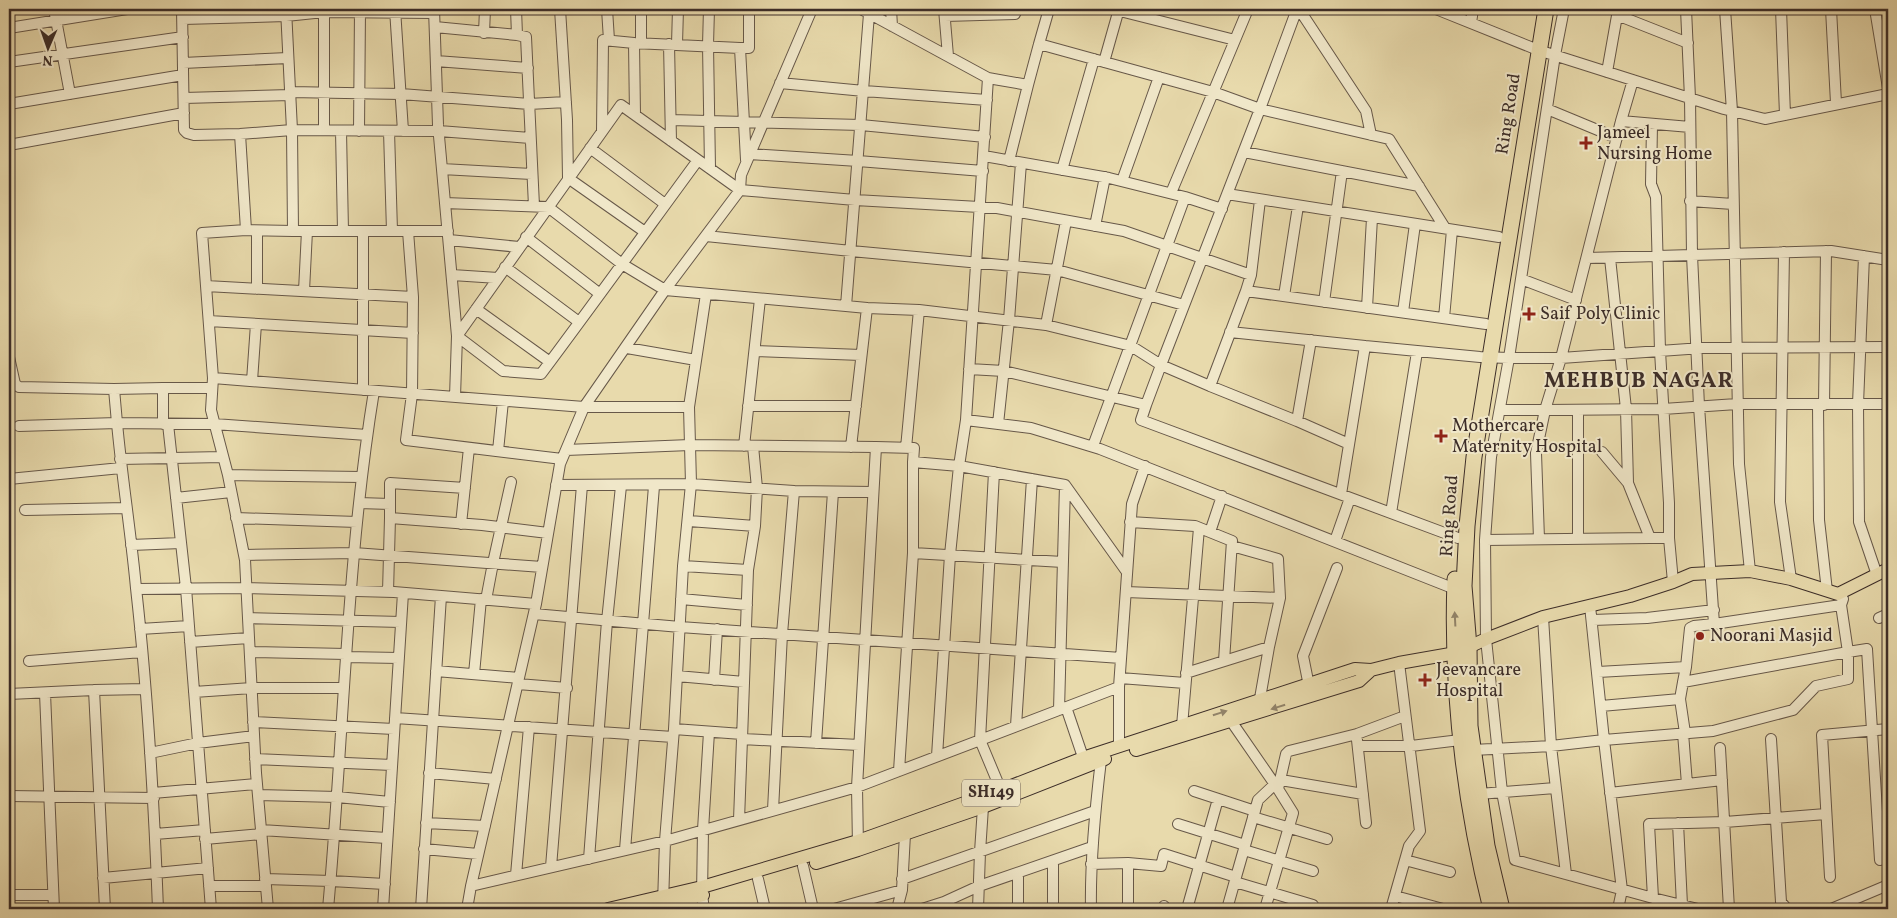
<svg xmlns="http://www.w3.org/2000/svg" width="1897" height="918" font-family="Vollkorn,serif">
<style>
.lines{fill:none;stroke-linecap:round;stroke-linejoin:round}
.minor-casing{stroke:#675849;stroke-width:12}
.major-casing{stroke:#3c2d28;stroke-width:14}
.highway-casing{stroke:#3c2d28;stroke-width:17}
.minor{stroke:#f0e7c9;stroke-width:10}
.major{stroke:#e8daac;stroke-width:12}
.highway{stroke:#e8daac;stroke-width:15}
.oneway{fill:#92846a}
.poi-dot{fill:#8f2418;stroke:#f0e7c9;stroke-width:2}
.labels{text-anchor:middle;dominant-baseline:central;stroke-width:4;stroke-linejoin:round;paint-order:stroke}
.shield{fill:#f0e7c9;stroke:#726558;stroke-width:1}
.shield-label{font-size:16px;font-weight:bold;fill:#3c2d28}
.street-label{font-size:18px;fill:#3c2d28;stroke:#f0e7c9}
.poi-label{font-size:18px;fill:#3c2d28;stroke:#f0e7c9;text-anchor:start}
.district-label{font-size:22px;font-weight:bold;letter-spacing:1px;fill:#3c2d28;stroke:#f0e7c9}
</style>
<rect width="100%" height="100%" fill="#e8daac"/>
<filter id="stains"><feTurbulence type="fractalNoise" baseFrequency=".004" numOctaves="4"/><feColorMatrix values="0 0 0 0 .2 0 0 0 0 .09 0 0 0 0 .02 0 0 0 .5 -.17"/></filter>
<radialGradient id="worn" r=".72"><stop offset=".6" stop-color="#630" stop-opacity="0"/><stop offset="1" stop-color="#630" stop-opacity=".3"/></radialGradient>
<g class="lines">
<defs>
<path id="minor" d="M54,9L70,94
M182,9L184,130L187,133L194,135L240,134L292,130L286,9
M395,9L403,131
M434,9L438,125L445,203
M516,9L517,35L526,37L534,206
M560,9L567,120L568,178L645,232
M607,9L609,40
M641,9V43
M709,9L708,45L710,168
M861,9L988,78L966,420
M891,9L892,26
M944,9L948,56
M1112,9L1235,40
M1299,9L1366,111L1371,135
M1436,9L1538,50L1724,109L1765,119L1888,94
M1564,9L1555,55L1509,358L1491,457L1485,540L1486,639L1502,792L1515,860L1653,898
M1686,9L1690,98L1692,255L1699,406L1714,624L1841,605
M1725,9L1732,111L1739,464L1750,571
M1781,9L1785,115
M1831,9L1836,103
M1875,9L1888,88
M1617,15L1688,43
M945,16L1015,14L1017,9
M183,19L286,16L324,12L434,13
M1471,23L1473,9
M435,27L517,35
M9,28L127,9
M484,33L485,9
M669,44L671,141
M677,44L678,9
M1039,44L1049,9
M740,48H749V9
M436,61L528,68
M9,62L183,37
M1104,62L1119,9
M183,63L288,58
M1607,72L1618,10
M988,78L1028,85L1039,44L1213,92L1260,109L1389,139L1445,228
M1633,80L1621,121L1690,127
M780,83L864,91L987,100
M290,92L401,94L529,104L566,102
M184,98L290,95
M9,104L183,75
M1547,109L1617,138
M635,115L634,43L740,48L746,160
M671,120L861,125L985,137
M1652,124L1651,184L1656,197L1660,351L1669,503V538L1673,582
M324,130V9
M341,131L343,231
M359,131L360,9
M389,131L392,231
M602,131L603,40L634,43
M240,134L246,230
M9,145L184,113
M590,148L665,204
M1244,152L1419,186
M750,154L858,161L983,171
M984,156L1109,178L1185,197L1093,446
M698,160C646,231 594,303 541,374L503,371L457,336L445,203L548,207L622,264L665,290L846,306
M1009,161L1028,85
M442,169L532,174
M1062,170L1094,59
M1122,181L1159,77
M1171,193L1248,9
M1227,194L1499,237
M1185,197L1222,209
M1690,201L1733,204
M1095,226L1105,177
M293,231H363V390
M363,231H448
M408,231L413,297
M257,232V289
M706,236L851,251L1057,270L1184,305
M526,237L600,294
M449,240L519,247
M1784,252L1780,502L1791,579
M1864,256L1858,404L1859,522L1877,575
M1587,258L1831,251L1888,260
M1610,258L1626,409L1628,483L1650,538H1669
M505,267L579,322
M452,275L498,278
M1251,275L1260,200
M1521,279L1576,300
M206,286L413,297L412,394L406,440L562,459
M304,291L307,231
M1284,296L1298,206
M1324,302L1342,171
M867,308L919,310
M1367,308L1372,218
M476,309L550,362
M1403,312L1415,224
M1444,318L1452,230
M209,321L413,333
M1046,325L1066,221
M1230,332L1365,346L1341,494
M1365,346L1480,357L1509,358H1561L1702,348L1888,347
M627,348L696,360
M755,351L861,355
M9,357L15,384L19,387L114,389L163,388V424
M969,369L1004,371L1146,405L1141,420L1458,538
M213,378L202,233L246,230L293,231L292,130L439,131L530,138
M252,381L256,324
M1210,386L1297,421L1311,340
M163,388H212
M455,397L457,336L621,105L740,190L741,175L812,9
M1146,405L1161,365L1210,386L1246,291
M1818,405L1819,520L1827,591
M1824,405L1826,251
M748,406H856
M1500,410H1545L1561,358L1621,121
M1297,421L1349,444
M168,424L186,588L211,909
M998,424L1009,320L1021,163
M19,426L117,423L114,389
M744,446L760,299
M851,447L867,308L846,306L869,14
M876,447L914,448L913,462L959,466L966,420L1031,428L1100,449L1455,589
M906,448L919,310L1046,325L1131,346L1161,365L1260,109L1297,9
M566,450L690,445L689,407L706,294
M498,451L503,401
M1602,452L1628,483
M120,459L223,457
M913,462V553L1063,562
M994,472L980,740L1003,795
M228,475L361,477
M9,479L121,468
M556,485L691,484L794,491
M176,498L231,492
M359,503L390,504
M25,510L126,508
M1391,513L1417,352
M236,518L357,522
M390,518V483L465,488
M689,521L755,526
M1130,522L1195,526L1232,541L1224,661
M461,524L469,448
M1210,532L1222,496
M1539,539L1536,453L1545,410L1663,409L1737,404H1888
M1578,539V410
M1485,540L1650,538
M1335,541L1350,498
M131,545L181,543
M1232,546L1278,559L1280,598
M244,555L354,553L542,567
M683,566L748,570
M137,589L246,588L394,592L536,604
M388,592L390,518L482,525L548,533
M1126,592L1280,598L1269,647L1259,704
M681,599L747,605
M1843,599L1841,605L1848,652L1867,649L1880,860
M486,600L493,563L511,482
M1590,606L1604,740L1713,731L1793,710L1816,686L1848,679V652L1683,682L1686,667L1598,672
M534,614L680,627L1121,658
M1543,617L1551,746L1566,874
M248,618L401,622
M1879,618L1888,614
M1593,620L1647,618L1714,610
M140,629L189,626
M190,642L249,638
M250,652L346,654
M346,657L399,658
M29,661L142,652
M1686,667L1690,628L1694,626L1714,624
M436,671L519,678
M1186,673L1269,647
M474,674L481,599
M677,676L744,682
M1120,678L1185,683
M714,680L717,629
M1683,682L1680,699L1685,733
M518,684L567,688
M1310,691L1303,656L1337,568
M194,692L252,688H344
M45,693L54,909
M9,694L94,690
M1601,706L1680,699
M1066,707L1085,763
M1059,710L1065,485
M395,718L673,737
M1231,721L1278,789L1293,813L1265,909
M253,722L394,729
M1016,726L1032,479
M1182,726L1199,528
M674,729L742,734
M1683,733L1687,784
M742,739L748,570L755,526L757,488L753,446
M1771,739L1781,902L1787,909
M1357,740L1366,823
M816,743L833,492
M1119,746V687L1132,504L1145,466
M1358,746H1411L1460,740
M1720,748L1729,909
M1473,750L1551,746L1604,740L1622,890L1618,909
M150,753L198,743L254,736
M937,756L950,555L959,466L1065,485L1127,572
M255,759L392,765
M899,771L913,553
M429,773L496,779
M1281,780L1363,794
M1278,789L1286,754L1289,751L1357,734L1405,716
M1194,791L1255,811
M153,793L257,784
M1610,793L1722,780
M1479,794L1555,788
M258,795L337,797L390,802
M9,796L154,798
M773,810L782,634L794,491L873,492
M1253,817L1327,839
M739,820L742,739L859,745
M426,823L485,826
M1678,823L1682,905
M1178,824L1245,845
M261,830L387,838
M155,834L205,830
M205,839L261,834
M424,849L478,854
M625,850L654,486
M1244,850L1313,871
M589,859L607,621L621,486
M1405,860L1450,872
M1128,863V909
M1091,864L1128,863L1161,866L1164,854L1236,877L1227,909
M803,866L813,909
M551,867L582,485
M516,875L529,727
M1236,877L1258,800L1275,784
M1830,877L1822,735L1888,729
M103,878L208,868
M265,879L331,881L385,884
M758,879L765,909
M902,879L1095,811
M1235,882L1313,905
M209,886H266
M471,886L665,841L857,787L1119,687
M9,895H53
M1395,896L1443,909
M663,904L665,841L674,729L683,566L691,484L690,445L876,447L857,787L858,847
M1164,906V909
M105,909L94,690L145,689
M158,909C154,802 148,695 136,588C131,533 122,478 117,423L214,424L367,435
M268,909L256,773L245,560L228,475L211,410L213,378L584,407H689
M328,909C344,736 346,562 374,391
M383,909L403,593
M421,909L441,596
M467,909L471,886L536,604L560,464L584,407L665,290L740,190L855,200L997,208L1124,231L1251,275L1246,291L1486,324
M704,909L702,895L703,830L709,732
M834,909L902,890
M897,909L902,890L905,834
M922,909L944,902
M944,909V902L979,886L1092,847
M978,909L980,852L983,807
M1018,909V873
M1053,909V861
M1091,909C1090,859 1095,810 1101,760
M1187,909L1218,799
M1391,909L1409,846L1420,831L1399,663
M1698,909L1653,898L1649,824L1725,822L1826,814
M1831,909L1888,885"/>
<path id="major" d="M1136,750L1359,681L1371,670
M816,863L858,850L983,807L1105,759
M608,909L702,887L858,841L1001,790L1083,758L1355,669L1371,670L1399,663L1456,653L1486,639L1543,617L1630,596L1673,582L1692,574L1750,571L1791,579L1838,594L1888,569
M653,909L703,895"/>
<path id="highway" d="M1455,579C1451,690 1464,801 1491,909
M1502,909L1487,846L1470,726L1469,647L1464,586L1467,526L1474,457L1546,9"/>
</defs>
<use href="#minor" class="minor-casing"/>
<use href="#major" class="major-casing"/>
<use href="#highway" class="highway-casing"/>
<use href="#minor" class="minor"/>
<use href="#major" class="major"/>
<use href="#highway" class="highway"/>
</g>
<defs><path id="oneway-solid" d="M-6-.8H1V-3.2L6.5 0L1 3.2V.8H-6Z" transform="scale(1.25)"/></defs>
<g class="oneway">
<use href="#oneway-solid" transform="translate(1455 619) rotate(-93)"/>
<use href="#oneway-solid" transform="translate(1278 707) rotate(163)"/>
<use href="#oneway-solid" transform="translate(1220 713) rotate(-18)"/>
</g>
<g class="poi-dot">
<path d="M1583.5 135.5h5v5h5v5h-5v5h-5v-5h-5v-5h5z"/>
<path d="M1526.5 306.5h5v5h5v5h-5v5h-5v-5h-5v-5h5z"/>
<path d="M1438.5 428.5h5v5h5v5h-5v5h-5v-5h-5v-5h5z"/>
<circle cx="1700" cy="636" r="5"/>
<path d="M1422.5 672.5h5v5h5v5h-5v5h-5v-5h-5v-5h5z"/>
</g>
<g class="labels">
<rect class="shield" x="962" y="779.5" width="58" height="27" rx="4"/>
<g class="shield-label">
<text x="991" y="793">SH149</text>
</g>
<g class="street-label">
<text transform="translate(1509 114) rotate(-81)">Ring Road</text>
<text transform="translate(1450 516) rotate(-86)">Ring Road</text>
</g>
<g class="poi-label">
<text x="1597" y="133">Jameel<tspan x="1597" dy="21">Nursing Home</tspan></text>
<text x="1540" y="314">Saif Poly Clinic</text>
<text x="1452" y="426">Mothercare<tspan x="1452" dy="21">Maternity Hospital</tspan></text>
<text x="1710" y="636">Noorani Masjid</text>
<text x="1436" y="670">Jeevancare<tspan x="1436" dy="21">Hospital</tspan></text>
</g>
<g class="district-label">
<text x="1639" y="381">MEHBUB NAGAR</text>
</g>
</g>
<rect width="1897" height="918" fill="none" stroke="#e8daac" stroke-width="30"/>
<rect x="10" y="10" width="1877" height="898" fill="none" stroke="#3c2d28" stroke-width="2.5"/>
<rect x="15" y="15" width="1867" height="888" fill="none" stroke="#3c2d28"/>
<g transform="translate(48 48) rotate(182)" stroke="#f0e7c9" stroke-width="4" paint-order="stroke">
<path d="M0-4L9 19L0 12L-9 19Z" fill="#3c2d28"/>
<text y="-8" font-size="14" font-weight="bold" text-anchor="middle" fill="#3c2d28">N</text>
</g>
<rect width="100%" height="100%" filter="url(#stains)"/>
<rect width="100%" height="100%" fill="url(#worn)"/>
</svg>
